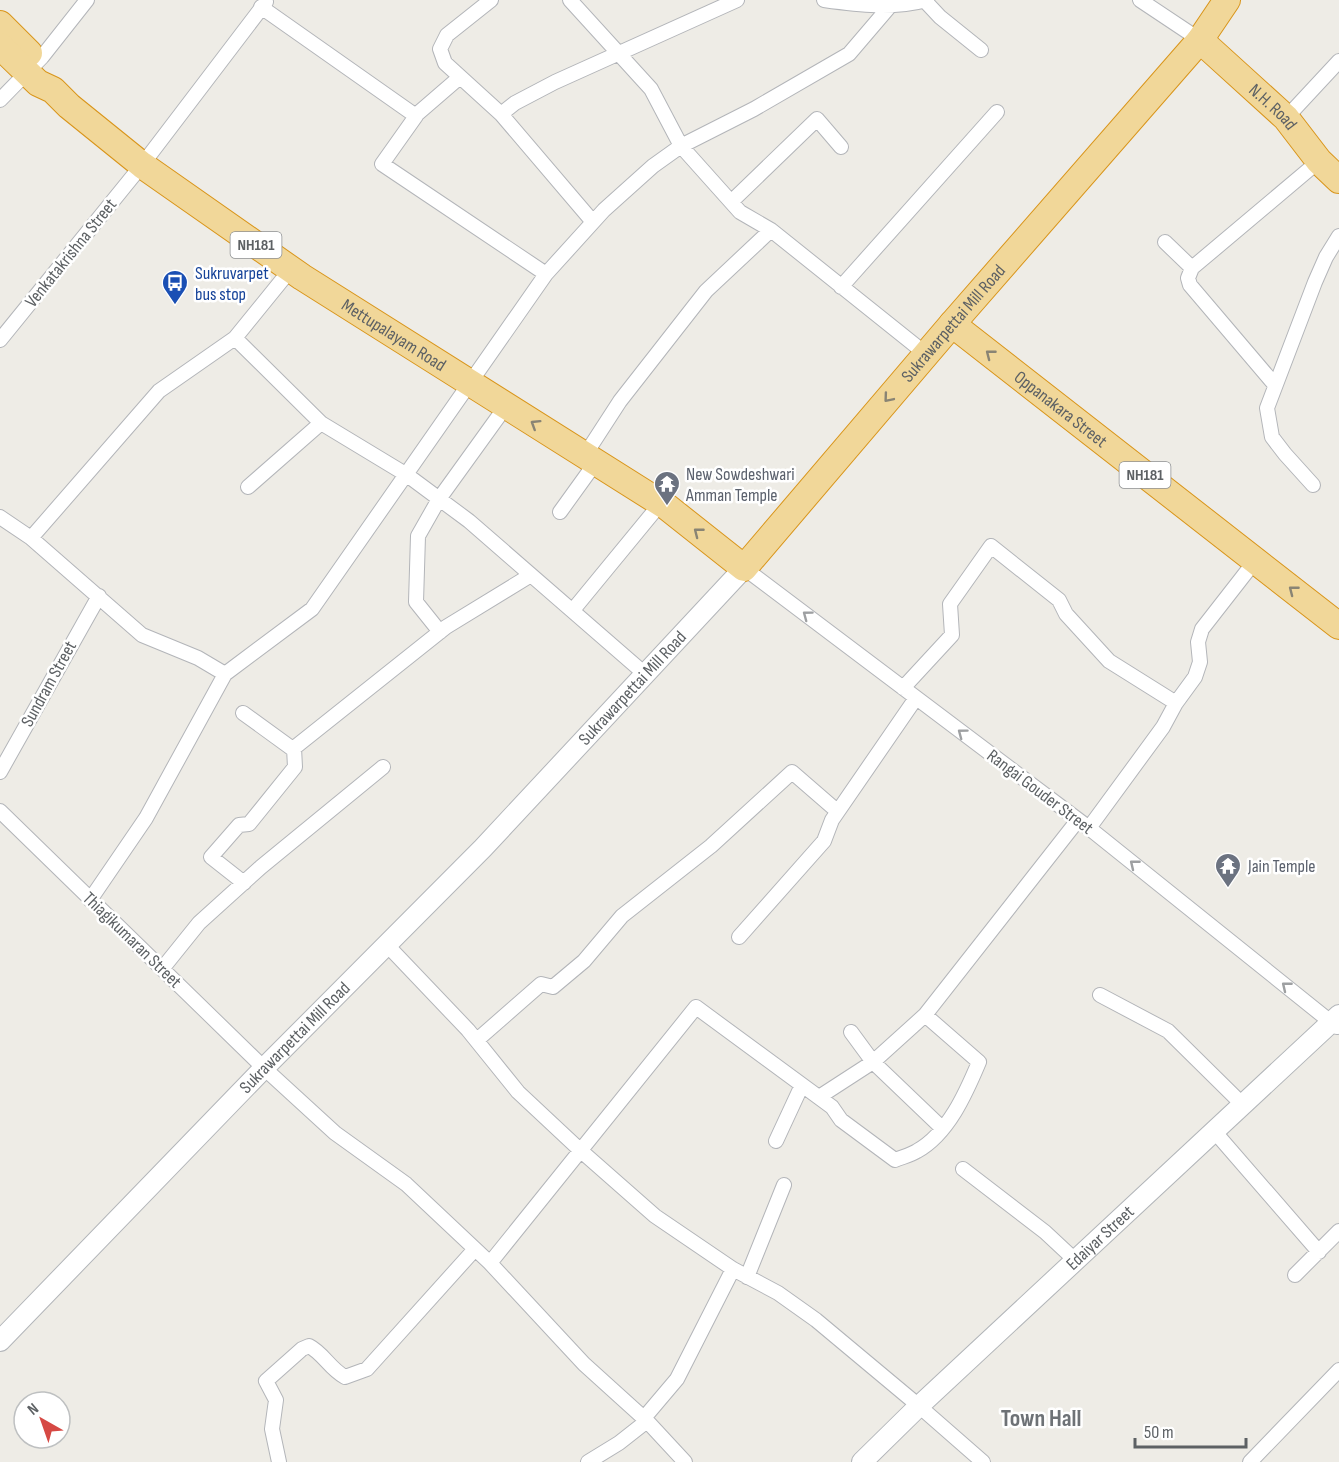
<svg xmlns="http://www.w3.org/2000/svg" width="1339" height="1462" font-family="'Sofia Sans Condensed',sans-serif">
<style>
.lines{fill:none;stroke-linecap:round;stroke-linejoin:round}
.street-casing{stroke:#b3b5b9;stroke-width:16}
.secondary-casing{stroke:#b2b5b9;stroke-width:22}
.highway-casing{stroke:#d9951a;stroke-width:28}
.street{stroke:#fff;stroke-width:14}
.secondary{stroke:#fff;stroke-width:20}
.highway{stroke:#f1d799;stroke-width:26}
.oneway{stroke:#898474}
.oneway2{stroke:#9ea0a2}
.labels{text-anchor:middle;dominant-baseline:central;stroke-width:5;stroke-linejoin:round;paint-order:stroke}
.shield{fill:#fff;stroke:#8e9092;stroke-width:1.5}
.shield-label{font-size:16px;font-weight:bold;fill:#5d6164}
.street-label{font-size:18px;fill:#5d6164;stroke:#fff}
.transit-label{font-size:18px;fill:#164399;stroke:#fff;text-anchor:start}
.worship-label{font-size:18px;fill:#5b616d;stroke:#fff;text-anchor:start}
.district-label{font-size:24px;font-weight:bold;fill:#6e7276;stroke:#fff}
</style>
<rect width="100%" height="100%" fill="#eeece6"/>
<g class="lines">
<defs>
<path id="street" d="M491,0L447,35L440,49L445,63L501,114L593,222
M570,0L651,89L681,146L740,212L771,230L926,354
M824,0C860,5 892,9 927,0
M1140,0L1200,40
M925,1L940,17L981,50
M261,7L416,116L382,164L546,274
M0,100L42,57L87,0
M501,114L515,103L555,82L737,0
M416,115L460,77
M1286,118L1339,61
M731,202L817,119L841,147
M1165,242L1192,268
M841,287L997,112
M235,338L321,423L248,487
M0,340L142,165L266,2
M1275,385L1190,285L1188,278L1192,268L1319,161
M321,423L407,475L469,521L645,674
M585,455L620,401L706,291L771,230
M1313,485L1285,454L1272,437L1267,408L1315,282L1326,257L1339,236
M560,512L596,462
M0,517L31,538L142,635L198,658L225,674
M31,538L159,391L235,338L291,269
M744,568L1089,828L1337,1027
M573,610L661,503
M440,632L416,602L418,536L439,499L506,406
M903,688L952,635L950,604L991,546L1059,600L1066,614L1109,661L1176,703
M243,713L294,750
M0,772L99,596
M0,811L264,1068L335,1133L406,1184L490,1263L584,1364L647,1421L685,1462
M1089,828L1163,727L1176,703L1195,677L1200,662L1198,642L1202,629L1255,561
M244,883L211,857L239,825L249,824L295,767L294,748L446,627L531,575
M90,900L146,818L225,674L312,609L546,274L604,210L653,166L681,146L754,109L849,54L890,6
M739,937L824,841L832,820L916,698
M387,945L468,1030L518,1092L580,1150L655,1216L733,1269L778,1293L816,1320L919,1406L983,1462
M162,969L199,923L261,867L383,767
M1100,995L1168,1031L1243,1105
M851,1032L873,1062L942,1128
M477,1040L541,984L553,987L584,961L622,916L711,846L792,772L837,811
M819,1097L873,1062L925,1015L1078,820
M1214,1131L1319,1252
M776,1141L802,1085
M963,1169L1045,1232L1075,1260
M490,1263L696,1007L832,1107L841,1120L895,1160C902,1157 911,1155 917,1151C948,1134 966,1093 979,1062L925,1015
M1295,1275L1339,1231
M747,1277L784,1185
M644,1418L677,1379L733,1269
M279,1462L272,1429L276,1400L266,1381L302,1349L309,1346C323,1353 330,1369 345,1377L367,1369L475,1249
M588,1462L619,1443L647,1421
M1250,1462L1339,1370"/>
<g id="secondary">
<path id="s1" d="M0,1341L264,1068L483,848L744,568"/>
<path id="s2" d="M862,1462L919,1406L1339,1015"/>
</g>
<g id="highway">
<path d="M0,24L29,53"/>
<path id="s3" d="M1200,40L1286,118L1319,161L1339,180"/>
<path id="s4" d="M0,46L38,83L53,90L69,106L142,165L302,277L667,507L744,568L952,324L1200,40L1227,0"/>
<path id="s5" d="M952,324L1339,626"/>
</g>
</defs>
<use href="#street" class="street-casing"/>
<use href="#secondary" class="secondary-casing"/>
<use href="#highway" class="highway-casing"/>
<use href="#street" class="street"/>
<use href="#secondary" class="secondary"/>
<use href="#highway" class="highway"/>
</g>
<defs><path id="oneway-chevron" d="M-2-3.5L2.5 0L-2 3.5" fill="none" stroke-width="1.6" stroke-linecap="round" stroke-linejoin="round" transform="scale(1.5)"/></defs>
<g class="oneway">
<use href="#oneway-chevron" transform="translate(990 354) rotate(-142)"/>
<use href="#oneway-chevron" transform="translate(888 398) rotate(130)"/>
<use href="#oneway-chevron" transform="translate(535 424) rotate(-148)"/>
<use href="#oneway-chevron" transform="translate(698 532) rotate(-142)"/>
<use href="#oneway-chevron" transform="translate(1293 590) rotate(-142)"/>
</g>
<g class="oneway2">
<use href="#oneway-chevron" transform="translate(807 615) rotate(-143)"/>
<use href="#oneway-chevron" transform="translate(962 733) rotate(-143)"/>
<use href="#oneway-chevron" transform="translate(1134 864) rotate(-141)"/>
<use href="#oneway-chevron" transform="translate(1286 986) rotate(-141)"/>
</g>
<defs>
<symbol id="bus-pin" viewBox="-11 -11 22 30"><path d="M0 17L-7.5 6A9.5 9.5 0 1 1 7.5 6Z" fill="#1a4fb4" stroke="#fff"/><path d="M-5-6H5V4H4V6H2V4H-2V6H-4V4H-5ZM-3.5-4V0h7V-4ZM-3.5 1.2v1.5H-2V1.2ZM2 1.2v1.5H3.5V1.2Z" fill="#fff"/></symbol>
<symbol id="temple-pin" viewBox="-11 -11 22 30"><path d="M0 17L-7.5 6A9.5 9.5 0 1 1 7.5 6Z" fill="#6b7280" stroke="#fff"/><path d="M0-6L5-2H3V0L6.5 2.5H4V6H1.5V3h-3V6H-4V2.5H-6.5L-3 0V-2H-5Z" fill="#fff"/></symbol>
</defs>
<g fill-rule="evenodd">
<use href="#bus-pin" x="160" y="268" width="30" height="40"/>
<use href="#temple-pin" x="652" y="469" width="30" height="40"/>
<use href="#temple-pin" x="1213" y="851" width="30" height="40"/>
</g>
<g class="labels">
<g class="shield">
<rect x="230.5" y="232" width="51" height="26" rx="4.5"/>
<rect x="1119.5" y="462" width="51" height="26" rx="4.5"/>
</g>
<g class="shield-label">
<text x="256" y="245">NH181</text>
<text x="1145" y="475">NH181</text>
</g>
<g class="street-label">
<text stroke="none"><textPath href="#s3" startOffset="99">N.H. Road</textPath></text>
<text transform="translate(71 253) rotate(-51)">Venkatakrishna Street</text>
<text stroke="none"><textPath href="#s4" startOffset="1233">Sukrawarpettai Mill Road</textPath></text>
<text stroke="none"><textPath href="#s4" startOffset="490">Mettupalayam Road</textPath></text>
<text stroke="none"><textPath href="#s5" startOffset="138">Oppanakara Street</textPath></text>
<text transform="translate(49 684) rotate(-61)">Sundram Street</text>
<text stroke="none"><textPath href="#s1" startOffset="909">Sukrawarpettai Mill Road</textPath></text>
<text transform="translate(1040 792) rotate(37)">Rangai Gouder Street</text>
<text transform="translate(132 940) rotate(44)">Thiagikumaran Street</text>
<text stroke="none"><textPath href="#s1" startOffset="423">Sukrawarpettai Mill Road</textPath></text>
<text stroke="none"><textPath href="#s2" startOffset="327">Edaiyar Street</textPath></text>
</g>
<g class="transit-label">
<text x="195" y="273">Sukruvarpet<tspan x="195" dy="21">bus stop</tspan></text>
</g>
<g class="worship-label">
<text x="686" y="474">New Sowdeshwari<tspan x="686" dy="21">Amman Temple</tspan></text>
<text x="1248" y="866">Jain Temple</text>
</g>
<g class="district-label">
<text x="1041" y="1418">Town Hall</text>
</g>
</g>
<g transform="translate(42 1420) rotate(320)"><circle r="28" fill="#ffffff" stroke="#bec0c1" stroke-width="1.5"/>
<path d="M0-4.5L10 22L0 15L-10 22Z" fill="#d64944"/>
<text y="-9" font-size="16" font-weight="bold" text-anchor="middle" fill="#5d6164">N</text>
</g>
<path d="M1135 1438v9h111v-9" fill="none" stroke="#5d6164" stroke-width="3"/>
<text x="1144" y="1438" font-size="18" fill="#5d6164" stroke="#ffffff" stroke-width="4.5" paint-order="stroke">50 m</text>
</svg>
